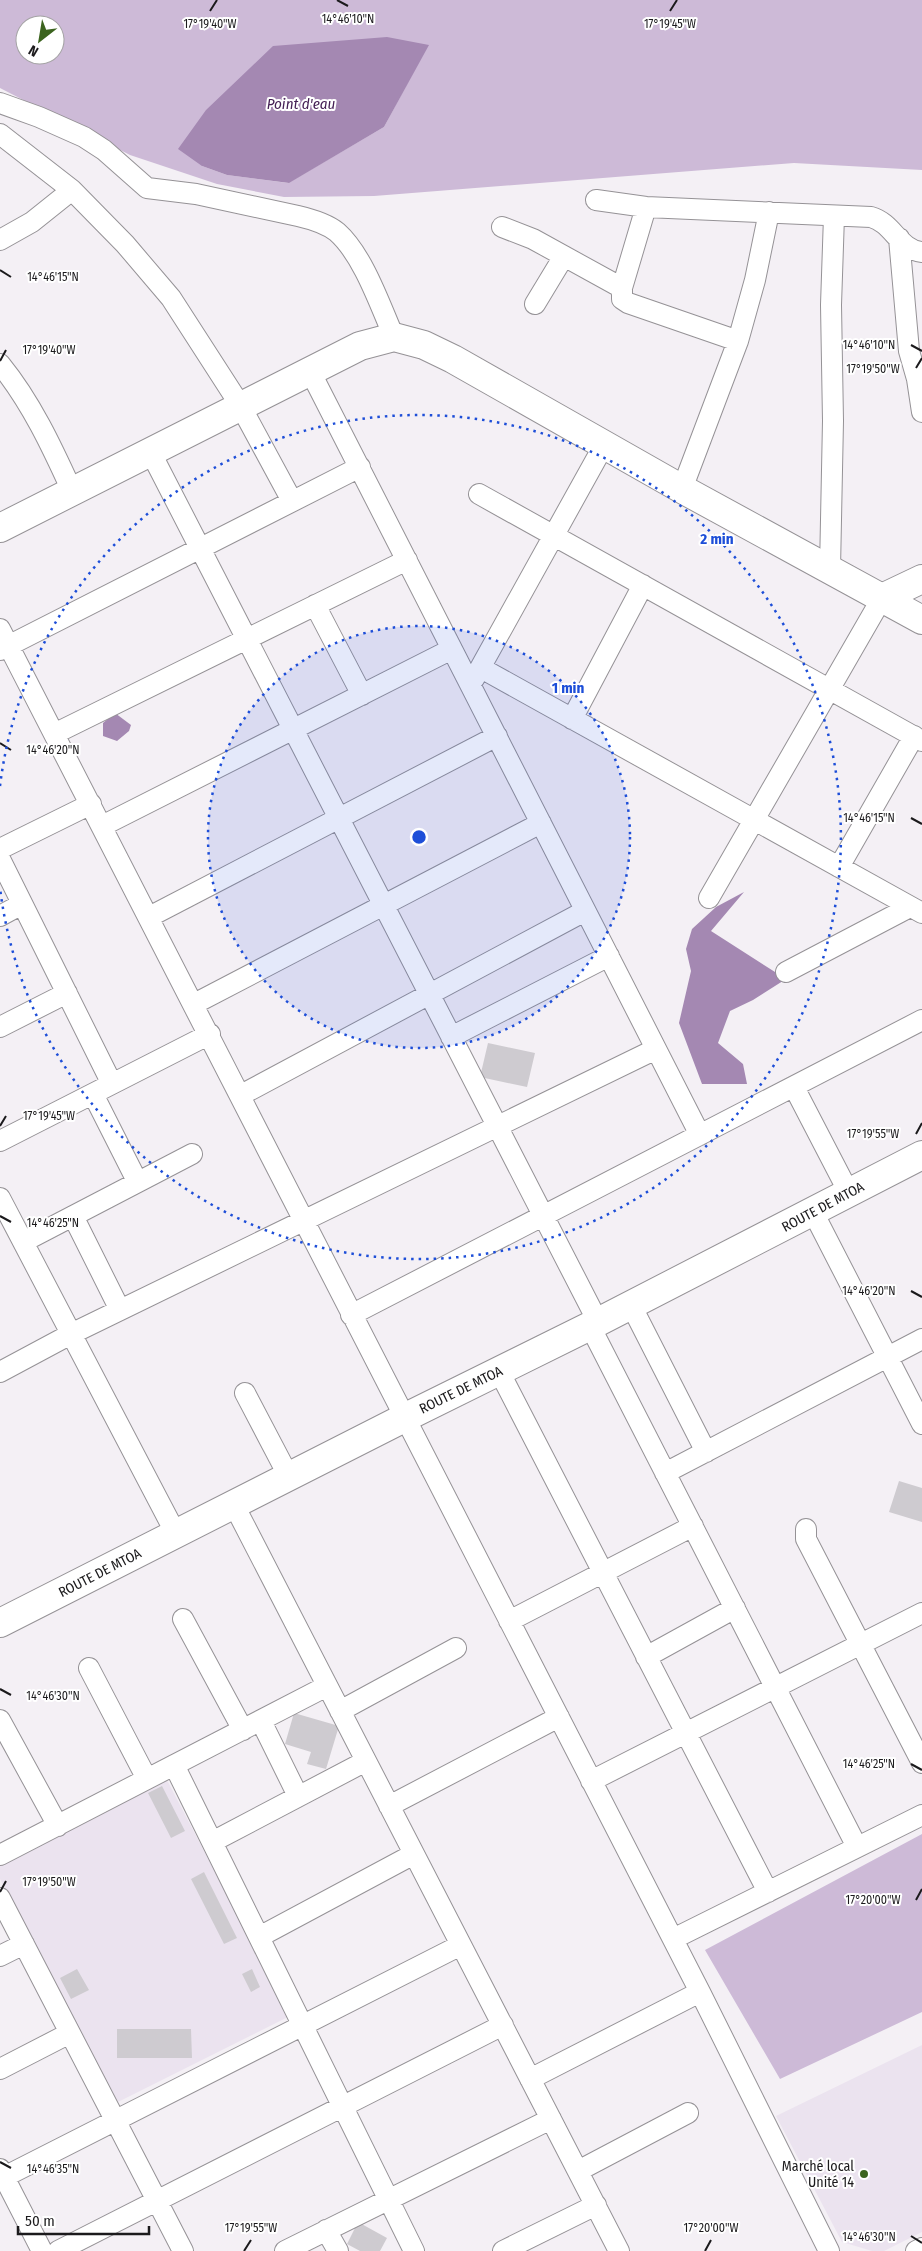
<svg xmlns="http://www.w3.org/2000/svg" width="922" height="2251" font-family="'Fira Sans Condensed',sans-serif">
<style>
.built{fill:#ebe3ef}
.green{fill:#cdbad7;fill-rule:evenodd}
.water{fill:#a488b2}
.building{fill:#cecbd0}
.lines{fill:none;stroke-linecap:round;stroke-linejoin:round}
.street-casing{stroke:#959296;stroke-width:22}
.secondary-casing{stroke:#959296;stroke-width:30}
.street{stroke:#fff;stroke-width:20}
.secondary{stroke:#fff;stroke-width:28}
.ticks{fill:none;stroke:#1b1a1c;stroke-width:2}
.ring{fill:none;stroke:#1d4ed8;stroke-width:2.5;stroke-dasharray:2.5 5}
.poi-dot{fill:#3b631e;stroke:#fff;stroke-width:2}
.labels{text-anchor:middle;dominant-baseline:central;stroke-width:4;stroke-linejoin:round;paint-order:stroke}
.street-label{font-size:14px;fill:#1b1a1c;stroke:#fff}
.poi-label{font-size:14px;fill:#1b1a1c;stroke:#fff;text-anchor:end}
.water-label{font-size:15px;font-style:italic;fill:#452055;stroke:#fff}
.ticks-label{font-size:12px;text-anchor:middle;fill:#1b1a1c;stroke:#fff;stroke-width:4;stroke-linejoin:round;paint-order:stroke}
.centre{fill:#1d4ed8;stroke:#fff;stroke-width:2.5}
.ring-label{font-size:15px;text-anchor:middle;font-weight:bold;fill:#1d4ed8;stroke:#fff;stroke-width:4;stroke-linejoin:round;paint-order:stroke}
</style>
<rect width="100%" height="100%" fill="#f4f0f5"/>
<path class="built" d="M167,1780L290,2016L118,2102L0,1879V1864Z
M922,2045V2232L884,2251H872L842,2242L776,2116Z"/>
<path class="green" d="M0,0H922V170L794,163L374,196L284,197L217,184L130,155L0,88ZM25,25H55V55H25ZM428,45L384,127L288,183L227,175L202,166Z
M922,1834V2012L780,2079L705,1950Z"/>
<path class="water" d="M387,37L429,45L384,127L289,183L227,175L202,166L178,149L206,110L273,46Z
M115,713L131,725L129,731L117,741L103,736V723Z
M744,892L711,931L786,979L753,1000L730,1011L718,1043L743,1064L747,1084H702L679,1023L691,971L686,949L692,929L716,907Z"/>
<path class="building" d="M488,1043L535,1053L527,1087L480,1077Z
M899,1481L922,1488V1522L889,1512Z
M294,1713L339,1726L326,1769L307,1764L311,1752L285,1744Z
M162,1786L185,1831L171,1838L148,1793Z
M204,1872L237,1938L224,1944L191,1879Z
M77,1969L89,1990L71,1999L60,1978Z
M252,1969L260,1987L251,1992L242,1974Z
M117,2029H191L192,2058H117Z
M358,2222L387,2238L380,2251H360L347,2244Z"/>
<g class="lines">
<defs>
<path id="street" d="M0,103L39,117L84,137L104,150L147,188L196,194L298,216C311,219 327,224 337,232C363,255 380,305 394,337
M0,134L72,190L125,244L171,298L240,405L292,501
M596,200L646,207L871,217C893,223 899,250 922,252
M646,207L622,288V299L628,303L738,341
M502,227L533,239L622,288
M899,238L909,351L917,379L922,412
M0,240L32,222L72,190
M535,304L564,256
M0,364C31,402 52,447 72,491
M310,371L700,1135
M150,451L598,1322
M682,489L738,341L755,280L769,212
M479,494L922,741
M830,569L833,421L831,305L834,216
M315,605L362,695
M0,629L700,1992L829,2251
M0,650L360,467
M481,668L922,913
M474,679L604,445
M572,719L643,585
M54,734L407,560
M102,826L452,649
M0,849L91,804
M0,859L112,1084
M839,867L914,736
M709,898L882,598
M0,916L22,904
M149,917L497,736
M786,972L910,907
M194,1004L541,823
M0,1027L67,993
M451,1037L609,956
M794,1087L849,1193
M93,1094L137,1181
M241,1095L585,911
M0,1141L210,1034
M0,1198L176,1534
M813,1212L922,1424
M73,1216L120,1310
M23,1242L192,1154
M631,1305L706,1452
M351,1315L922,1020
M590,1326L857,1847
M499,1371L768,1892
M0,1372L71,1334L656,1049
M245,1393L289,1477
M665,1473L922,1339
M234,1505L619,2251
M806,1529V1539L922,1763
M183,1619L243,1730
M509,1621L693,1526
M646,1657L735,1608
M89,1668L147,1779
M340,1711L456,1648
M0,1720L58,1826
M261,1721L298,1796
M174,1765L414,2251
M591,1781L922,1613
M389,1806L559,1717
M212,1842L366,1761
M0,1855L327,1686
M0,1898L183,2251
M259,1937L414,1854
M673,1939L922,1815
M0,1956L24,1944
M0,2069L70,2033
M530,2079L700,1992
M0,2169L42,2251
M578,2171L688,2113
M0,2179L461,1945
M326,2230L338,2251
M58,2251L503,2025
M285,2251L551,2119
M503,2251L596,2205
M916,2251L922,2248"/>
<path id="secondary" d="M0,528L360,346L394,337L424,345L453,359L682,489L922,620
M882,598L922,579
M0,1623L404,1418L598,1322L922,1155"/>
</defs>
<use href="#street" class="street-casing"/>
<use href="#secondary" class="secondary-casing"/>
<use href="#street" class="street"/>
<use href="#secondary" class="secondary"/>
</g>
<path class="ticks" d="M337,0L348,6M210,11L217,0M670,11L677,0M0,270L11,277M911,345L922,351M0,361L6,350M916,368L922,358M0,743L11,750M911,818L922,824M0,1126L6,1116M916,1134L922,1123M0,1216L11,1222M911,1291L922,1297M0,1689L11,1695M911,1764L922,1770M0,1892L6,1881M916,1900L922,1889M0,2162L11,2168M911,2236L922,2243M244,2251L251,2240M705,2251L711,2240"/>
<circle cx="419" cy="837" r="211" fill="#1d4ed8" fill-opacity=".12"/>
<g class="ring">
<circle cx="419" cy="837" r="211"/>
<path d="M0 786A422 422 0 1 1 0 888"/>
</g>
<circle class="poi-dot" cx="864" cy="2174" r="5"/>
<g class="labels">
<g class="street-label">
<text transform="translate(823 1207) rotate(-28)">ROUTE DE MTOA</text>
<text transform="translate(461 1390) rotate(-26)">ROUTE DE MTOA</text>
<text transform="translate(100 1573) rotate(-27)">ROUTE DE MTOA</text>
</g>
<g class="poi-label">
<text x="854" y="2166">Marché local<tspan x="854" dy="16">Unité 14</tspan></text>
</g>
<g class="water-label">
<text x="301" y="104">Point d'eau</text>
</g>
</g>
<g class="ticks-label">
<text x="348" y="23">14°46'10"N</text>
<text x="210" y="28">17°19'40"W</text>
<text x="670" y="28">17°19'45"W</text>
<text x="53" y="281">14°46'15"N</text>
<text x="869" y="349">14°46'10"N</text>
<text x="49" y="354">17°19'40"W</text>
<text x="873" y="373">17°19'50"W</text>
<text x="53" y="754">14°46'20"N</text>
<text x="869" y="822">14°46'15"N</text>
<text x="49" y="1120">17°19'45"W</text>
<text x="873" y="1138">17°19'55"W</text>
<text x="53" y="1227">14°46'25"N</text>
<text x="869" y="1295">14°46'20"N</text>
<text x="53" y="1700">14°46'30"N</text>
<text x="869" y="1768">14°46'25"N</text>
<text x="49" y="1886">17°19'50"W</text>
<text x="873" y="1904">17°20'00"W</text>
<text x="53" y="2173">14°46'35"N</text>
<text x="251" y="2232">17°19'55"W</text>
<text x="711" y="2232">17°20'00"W</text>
<text x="869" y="2241">14°46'30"N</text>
</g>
<circle cx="419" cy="837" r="8" class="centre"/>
<g class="ring-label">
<text x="717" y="544">2 min</text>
<text x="568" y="693">1 min</text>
</g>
<g transform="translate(40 40) rotate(211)"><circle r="24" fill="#ffffff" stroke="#a4a3a4"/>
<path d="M0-4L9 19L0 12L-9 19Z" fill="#3b631e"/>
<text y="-8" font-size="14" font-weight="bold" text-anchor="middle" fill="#1b1a1c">N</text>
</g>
<path d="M18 2226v8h131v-8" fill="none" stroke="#1b1a1c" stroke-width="2.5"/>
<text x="25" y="2226" font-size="15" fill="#1b1a1c" stroke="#ffffff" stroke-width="4" paint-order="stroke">50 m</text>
</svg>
